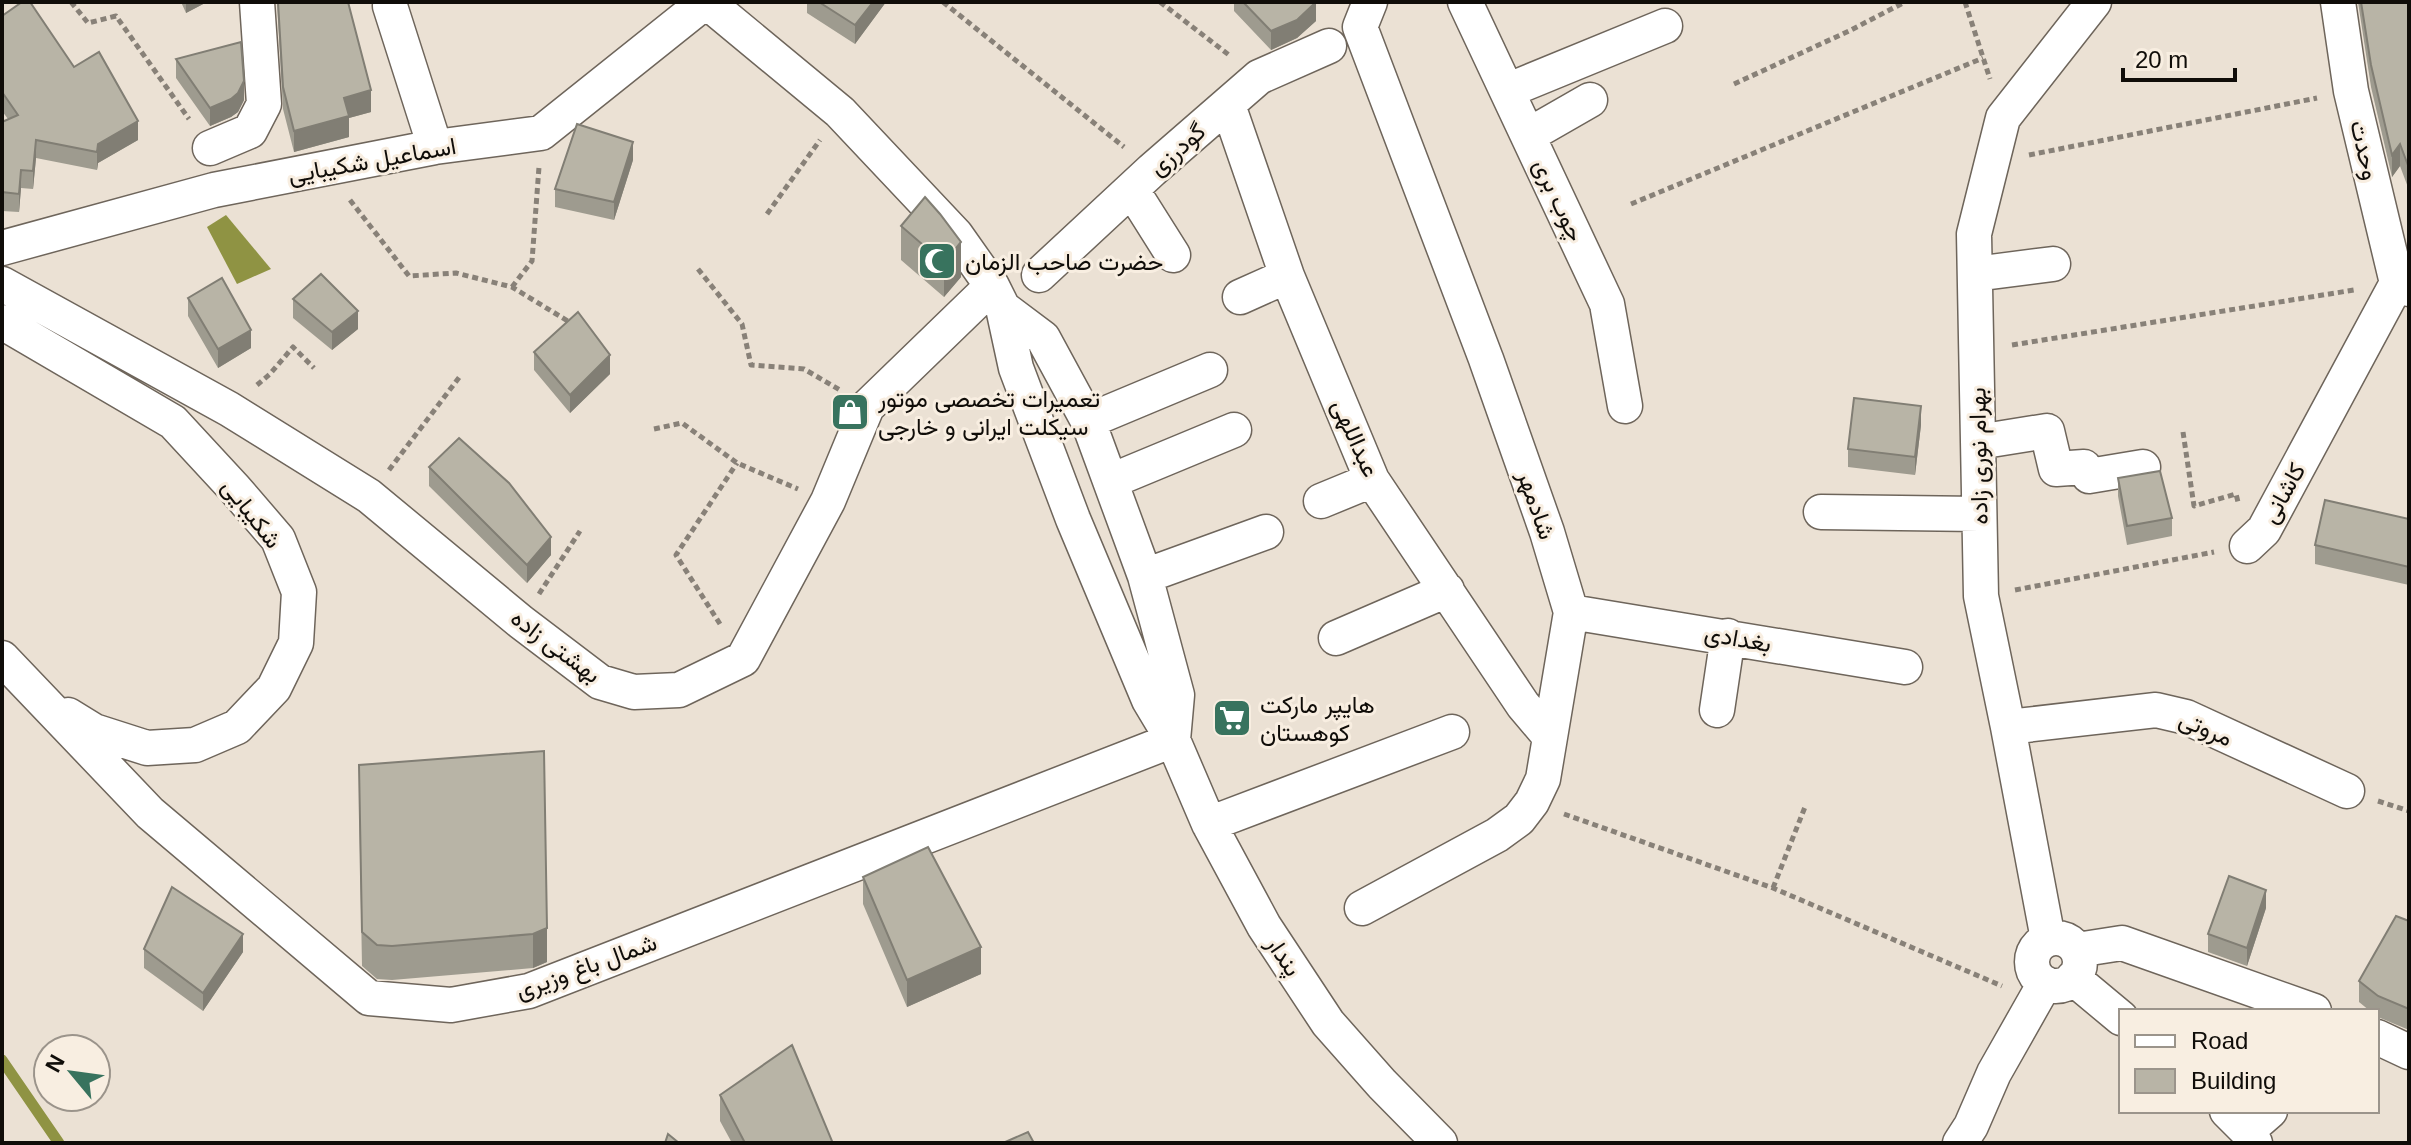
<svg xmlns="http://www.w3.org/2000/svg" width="2411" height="1145" font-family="Helvetica,Vazirmatn,sans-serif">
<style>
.water{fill:#8f9343}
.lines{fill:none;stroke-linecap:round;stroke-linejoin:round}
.stream{stroke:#8f9343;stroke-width:11}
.street-casing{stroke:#6e655b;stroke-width:37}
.path{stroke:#888178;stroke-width:5;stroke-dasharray:6 4;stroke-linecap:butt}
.street{stroke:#fff;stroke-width:34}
.wall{fill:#9e9b8f}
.shaded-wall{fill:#817e74}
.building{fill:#b8b4a6;stroke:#817e74;stroke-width:2}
.labels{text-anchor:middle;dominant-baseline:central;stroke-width:6;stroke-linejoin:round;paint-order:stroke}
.street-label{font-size:24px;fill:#100d09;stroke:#f8eee1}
.poi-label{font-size:24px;fill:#100d09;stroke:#f8eee1;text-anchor:start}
</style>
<rect width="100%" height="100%" fill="#ebe1d4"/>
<path class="water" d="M226,215L271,269L237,284L207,227Z"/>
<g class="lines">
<path class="stream" d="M2,1060L59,1143"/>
<defs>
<path id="street" d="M707,2L840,112L956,235L992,286L1003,308L1016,368L1073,519L1149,700L1173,740L1209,824L1264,926L1328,1023L1382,1084L1440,1143
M1465,2L1607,304L1625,406
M2338,2L2351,91L2397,283L2409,289
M390,6L435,147
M1509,90L1665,26
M1228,105L1287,276L1372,480L1523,705L1550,737
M1529,135L1590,100
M210,148L250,131L264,104L257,2
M1132,190L1173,255
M2,248L214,190L435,147L541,133L705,2
M1975,274L2053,264
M1039,275L1152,170L1259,77L1329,46
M2,284L229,409L369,496L521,622L600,682L634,692L679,690L743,659L828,501L867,407L992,286
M1240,297L1287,276
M1003,308L1043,338L1088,421L1145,576L1177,695L1173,740
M2,322L173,422L235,489L278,539L299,592L296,643L274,688L237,727L195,745L147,748L94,731L68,715
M1088,421L1210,370
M1978,442L2047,431L2056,469L2084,467L2089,476L2143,467
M1111,481L1234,430
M1321,501L1372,480
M1821,512L1979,514
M2247,546L2264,530L2397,283
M1145,576L1266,532
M1571,612L1905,667
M1336,638L1447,590
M2,658L150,813L369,998L451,1005L529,991L1173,740
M1717,710L1728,636
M2008,727L2156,710L2186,717L2347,791
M1209,824L1452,732
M1362,908L1497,835L1519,819L1532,802L1543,779L1571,612L1547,532L1486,359L1360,27L1370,2
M2032 962a24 24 0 1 1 48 0a24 24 0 1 1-48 0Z
M2048,939L2008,727L1981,596L1974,234L2003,118L2094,2
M2077,950L2122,943L2314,1011
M2073,978L2121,1018
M2377,1037L2409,1052
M2227,1111L2247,1131L2255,1143
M2247,1131L2270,1111
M1960,1143L1971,1126L1994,1073L2045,983"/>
</defs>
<use href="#street" class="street-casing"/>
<path class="path" d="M71,2L88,23L116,16L189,119
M943,2L1124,147
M1160,2L1229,55
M1965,2L1990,79
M1734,84L1849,31L1905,2
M2029,155L2317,98
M350,200L409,276L456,273L512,287L571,323
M1631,204L1983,58
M767,214L820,140
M698,269L742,324L751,365L804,369L840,390
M512,287L532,261L539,167
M2012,345L2354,290
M257,385L270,374L293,347L314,368
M654,429L682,423L737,463L798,489
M2183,432L2194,506L2236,494L2238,502
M389,470L461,375
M2015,590L2214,552
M539,594L580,531
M720,624L676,555L737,463
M2378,801L2409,811
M1564,814L1773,888L2002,986
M1773,888L1805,807"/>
<use href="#street" class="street"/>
</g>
<path class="wall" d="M181,2H207L186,13Z
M277,2H348L371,112L349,118V137L294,152L283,109Z
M807,2H886L855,44L807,13Z
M1234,2H1316V21L1297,38L1271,50L1234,11Z
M2358,2H2409V190L2400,166L2392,177L2371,87Z
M2,16L74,67L138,140L98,163L97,170L36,158L33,189L21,188L19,212L2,211V122L8,119L2,111Z
M176,59L244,100L238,112L231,117L210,126L176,78Z
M633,160L614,220L555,207V189Z
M901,226L961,277L944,297L901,260Z
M188,298L251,348L218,368L188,316Z
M293,299L358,329L332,350L293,318Z
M534,352L610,374L570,413L534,370Z
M1921,425L1915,475L1848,467V449Z
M429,467L551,555L527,583L429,486Z
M2118,478L2172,518V536L2127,545L2118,496Z
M2409,519V585L2315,564V545Z
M544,751L547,962L533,968L392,980L377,979L362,966L359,799Z
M863,877L981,974L907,1007L863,904Z
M2266,908L2247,966L2208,952V934Z
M2409,921V1030L2378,1017L2377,1011H2370L2359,1002V981Z
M144,949L243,952L203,1011L144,968Z
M720,1095L832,1143H732L720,1121Z"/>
<path class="shaded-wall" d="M186,2H207L186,13Z
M873,2H886L855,44V25Z
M1316,2V21L1297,38L1271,50V31Z
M244,81V100L238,112L231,117L210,126V108Z
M371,90V112L349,118V137L294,152V131L344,98Z
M138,121V140L98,163L97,170V152L98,144Z
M36,140V158L33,189V171Z
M633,142V160L614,220V202Z
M2400,144V166L2392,177V155Z
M21,170V188L19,212V194Z
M961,242V277L944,297V263Z
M358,311V329L332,350V332Z
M251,330V348L218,368V349Z
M610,355V374L570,413V395Z
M1921,406V425L1915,475V457Z
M551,537V555L527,583V565Z
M2266,890V908L2247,966V948Z
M547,928V962L533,968V934Z
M243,934V952L203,1011V993Z
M981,947V974L907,1007V980Z"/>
<path class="building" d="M22,2H30L74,67L99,52L138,121L98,144L97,152L36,140L33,171L21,170L19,194L2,192V122L18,115L2,92V16Z
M278,2H348L371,90L344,98L349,116L294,131L283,87Z
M819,2H873L855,25Z
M1243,2H1316L1297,20L1271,31Z
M2361,2H2409V168L2400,144L2392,155L2371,65Z
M241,42L244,81L238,93L231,99L210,108L176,59Z
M577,124L633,142L614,202L555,189Z
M925,197L940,214L961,242L944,263L901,226Z
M321,274L358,311L332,332L293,299Z
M222,278L251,330L218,349L188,298Z
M578,312L610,355L570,395L534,352Z
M1854,398L1921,406L1915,457L1848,449Z
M459,438L509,483L551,537L527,565L429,467Z
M2160,471L2172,518L2127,526L2118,478Z
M2325,500L2409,519V567L2315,545Z
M544,751L547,928L533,934L392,946L377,945L362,932L359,765Z
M928,847L981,947L907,980L863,877Z
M2229,876L2266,890L2247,948L2208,934Z
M172,887L243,934L203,993L144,949Z
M2396,916L2409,921V1009L2378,996L2359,981Z
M792,1045L832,1141L829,1143H745L720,1095Z
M1028,1132L1034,1143H1003Z
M668,1134L679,1143H665Z"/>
<defs>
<symbol id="mosque-square" viewBox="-11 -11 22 22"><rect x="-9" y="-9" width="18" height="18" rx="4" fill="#38735e" stroke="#f8eee1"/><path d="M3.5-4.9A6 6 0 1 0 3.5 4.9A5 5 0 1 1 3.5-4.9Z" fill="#fff"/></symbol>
<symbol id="shop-square" viewBox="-11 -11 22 22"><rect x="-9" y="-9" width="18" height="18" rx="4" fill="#38735e" stroke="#f8eee1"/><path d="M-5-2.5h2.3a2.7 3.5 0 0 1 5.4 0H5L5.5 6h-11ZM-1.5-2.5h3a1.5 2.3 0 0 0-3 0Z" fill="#fff"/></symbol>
<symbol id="supermarket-square" viewBox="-11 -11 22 22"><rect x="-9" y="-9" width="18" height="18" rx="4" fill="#38735e" stroke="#f8eee1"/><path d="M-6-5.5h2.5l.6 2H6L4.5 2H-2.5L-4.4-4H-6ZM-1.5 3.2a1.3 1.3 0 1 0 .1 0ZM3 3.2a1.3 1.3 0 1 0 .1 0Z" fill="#fff"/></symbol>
</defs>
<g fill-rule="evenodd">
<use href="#mosque-square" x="915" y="239" width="44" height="44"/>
<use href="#shop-square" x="828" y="390" width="44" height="44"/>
<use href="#supermarket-square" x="1210" y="696" width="44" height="44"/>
</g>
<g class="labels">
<g class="street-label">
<text transform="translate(1177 149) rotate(-41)">گودرزی</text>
<text transform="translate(2365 150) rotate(77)">وحدت</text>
<text transform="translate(372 160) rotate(-10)">اسماعیل شکیبایی</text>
<text transform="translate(1559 200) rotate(65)">چوب بری</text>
<text transform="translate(1356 438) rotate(66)">عبداللهی</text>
<text transform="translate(1978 456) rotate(-91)">بهرام نوری زاده</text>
<text transform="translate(2283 493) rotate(-61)">کاشانی</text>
<text transform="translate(1537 505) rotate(71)">شادمهر</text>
<text transform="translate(252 513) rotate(52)">شکیبایی</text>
<text transform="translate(1738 638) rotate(10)">بغدادی</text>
<text transform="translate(556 646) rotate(37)">بهشتی زاده</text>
<text transform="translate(2206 728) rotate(23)">مروتی</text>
<text transform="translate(1284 956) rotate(56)">پندار</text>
<text transform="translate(586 966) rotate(-20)">شمال باغ وزیری</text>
</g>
<g class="poi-label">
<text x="965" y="261">حضرت صاحب الزمان</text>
<text x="878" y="398">تعمیرات تخصصی موتور<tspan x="878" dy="28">سیکلت ایرانی و خارجی</tspan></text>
<text x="1260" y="704">هایپر مارکت<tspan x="1260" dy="28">کوهستان</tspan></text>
</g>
</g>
<rect width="2411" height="1145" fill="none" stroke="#100d09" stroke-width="8"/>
<rect x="2119" y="1009" width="260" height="104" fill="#f8eee1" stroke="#9b948b" stroke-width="2"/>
<rect x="2135" y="1035" width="40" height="12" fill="#ffffff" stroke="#9b948b" stroke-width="2"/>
<text x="2191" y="1049" font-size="24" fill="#100d09">Road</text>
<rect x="2135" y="1069" width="40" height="24" fill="#b8b4a6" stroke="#9b948b" stroke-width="2"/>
<text x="2191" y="1089" font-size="24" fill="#100d09">Building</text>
<g transform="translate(72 1073) rotate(299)"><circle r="38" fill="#f8eee1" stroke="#9b948b" stroke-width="2"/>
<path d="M0-6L14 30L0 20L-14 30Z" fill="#38735e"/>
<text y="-12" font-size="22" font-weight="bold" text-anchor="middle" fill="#100d09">N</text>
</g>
<path d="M2123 68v12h112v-12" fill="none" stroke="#100d09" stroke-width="4"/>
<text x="2135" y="68" font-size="24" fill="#100d09" stroke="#f8eee1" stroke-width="6" paint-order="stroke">20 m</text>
</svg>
